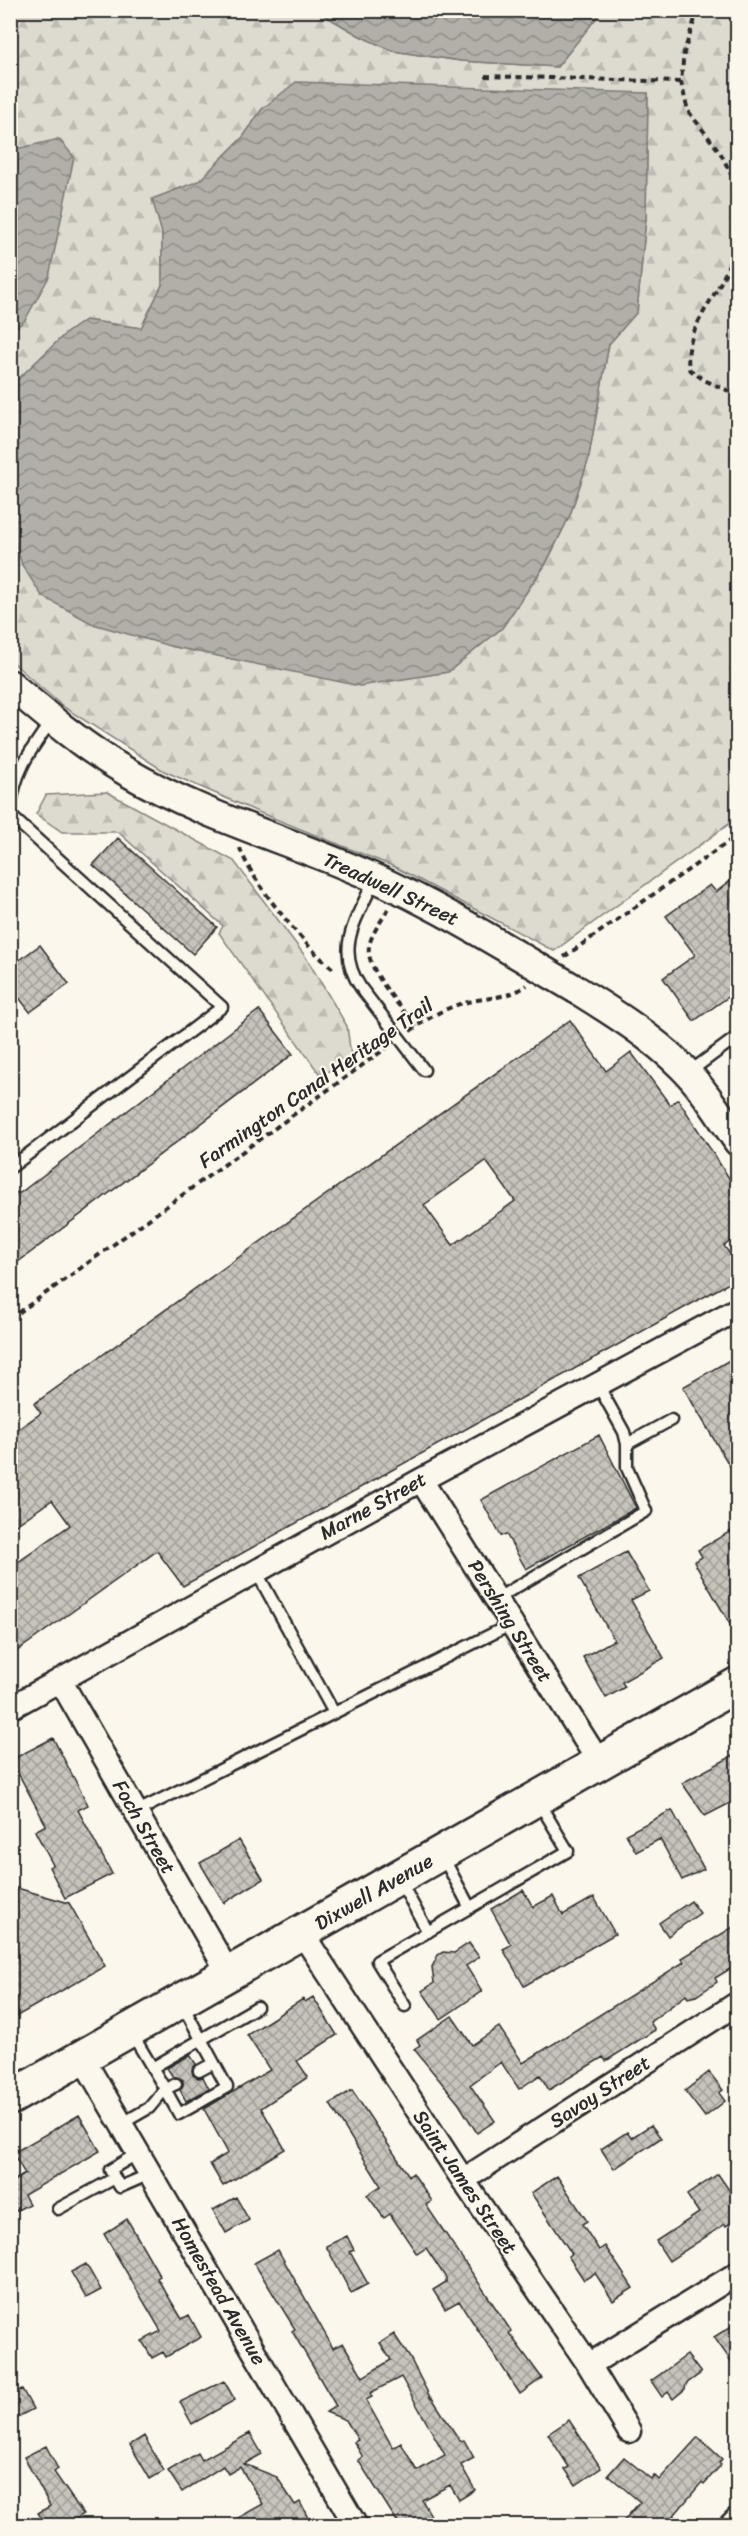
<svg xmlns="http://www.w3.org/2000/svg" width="748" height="2536" font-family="Sriracha,sans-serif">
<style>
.forest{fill:url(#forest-firs);stroke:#84827e;stroke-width:1.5}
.water{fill:url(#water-waves);stroke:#7b7a75;stroke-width:1.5}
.building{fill:url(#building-cross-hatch);stroke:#2b2b2b;stroke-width:1.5;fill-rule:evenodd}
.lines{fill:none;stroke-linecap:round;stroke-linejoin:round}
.service-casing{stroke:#2b2b2b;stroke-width:15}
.minor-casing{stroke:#2b2b2b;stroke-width:27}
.tertiary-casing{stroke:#2b2b2b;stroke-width:32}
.primary-casing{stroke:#2b2b2b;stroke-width:38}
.path{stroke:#2b2b2b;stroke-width:4;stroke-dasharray:6 4.5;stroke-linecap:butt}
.service{stroke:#fbf7ec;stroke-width:10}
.minor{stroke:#fbf7ec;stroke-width:22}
.tertiary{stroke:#fbf7ec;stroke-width:27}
.primary{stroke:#fbf7ec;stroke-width:33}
.tertiary-bridge-casing{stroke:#2b2b2b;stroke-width:32;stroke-linecap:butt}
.tertiary-bridge{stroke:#fbf7ec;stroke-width:27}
.labels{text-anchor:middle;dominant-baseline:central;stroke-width:4.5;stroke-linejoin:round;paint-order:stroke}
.street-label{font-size:20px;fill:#2b2b2b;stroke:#fbf7ec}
</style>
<defs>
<pattern id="forest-firs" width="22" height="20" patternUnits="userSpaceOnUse" patternTransform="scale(1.5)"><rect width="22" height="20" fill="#dddad0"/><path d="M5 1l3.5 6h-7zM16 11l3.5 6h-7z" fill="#bebbb3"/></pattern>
<pattern id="water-waves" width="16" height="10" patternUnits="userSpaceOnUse" patternTransform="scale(1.5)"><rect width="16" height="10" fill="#b1afa7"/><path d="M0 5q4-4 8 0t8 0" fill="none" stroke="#908f88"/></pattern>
<pattern id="building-cross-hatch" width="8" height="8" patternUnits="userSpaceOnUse" patternTransform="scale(1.5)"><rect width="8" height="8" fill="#c7c4bc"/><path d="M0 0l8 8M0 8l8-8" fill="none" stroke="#a29f99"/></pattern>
</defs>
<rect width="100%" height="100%" fill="#fbf7ec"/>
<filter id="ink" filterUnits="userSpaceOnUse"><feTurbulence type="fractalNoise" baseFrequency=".0167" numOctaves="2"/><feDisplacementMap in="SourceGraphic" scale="12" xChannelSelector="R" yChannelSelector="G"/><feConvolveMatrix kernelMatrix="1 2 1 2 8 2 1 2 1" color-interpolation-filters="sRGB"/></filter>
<g filter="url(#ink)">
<path class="forest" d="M11,11H317L360,36L393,51L461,61L557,67L602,11H737V818L554,951L395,867L258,812L164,771L62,706L11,661V529L170,646L360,685L448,672L502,628L546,564L570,515L588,461L609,344L637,312L646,218L648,93L262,109L243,137L199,181L153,199L162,233V285L141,328L85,320L65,334L11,386Z
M107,792L234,861L305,956L347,1026L351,1056L321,1076L219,933L223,926L118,832H62L36,814L46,795Z"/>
<path class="water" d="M317,11H602L557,67L461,61L393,51L360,36Z
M296,82L648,93L646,218L637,312L609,344L588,461L570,515L546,563L502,628L448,672L360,686L170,646L93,624L42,596L22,565L11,529V386L65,334L85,320L141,328L162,285V233L152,199L199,181L243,137L262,109Z
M59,139L74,157L49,277L25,320L11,332V150Z"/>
<path class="building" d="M118,838L217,927L193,954L93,865Z
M738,875V990L694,1021L663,978L695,955L666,916L710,885L716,892Z
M40,945L69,984L30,1012L10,986V967Z
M259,1010L293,1054L10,1268V1192L20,1193Z
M570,1020L606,1071L631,1052L670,1105L678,1099L738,1192V1236L724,1246L738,1265V1278L183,1586L157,1551L10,1656V1568L70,1525L52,1500L10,1529V1435L41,1413L34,1404ZM486,1161L515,1201L453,1245L424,1205Z
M738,1355V1480L683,1387Z
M599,1435L636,1508L526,1569L506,1534L501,1536L481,1500Z
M738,1527V1638L694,1562L702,1557L698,1550Z
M626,1552L649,1591L631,1600L664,1658L622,1682L625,1687L606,1698L583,1657L614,1640L579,1578Z
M53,1738L88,1805L78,1810L112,1874L65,1898L49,1867L53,1865L35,1831L46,1825L11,1760Z
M738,1753V1799L705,1816L682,1783Z
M672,1810L704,1869L682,1880L660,1839L636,1852L626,1834Z
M239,1840L263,1879L224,1903L200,1863Z
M10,1886L69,1903L105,1966L10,2020Z
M523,1890L533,1907L553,1896L563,1915L594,1897L615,1934L524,1986L503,1949L511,1945L491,1909Z
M691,1901L700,1913L668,1936L659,1923Z
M738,1924V1964L715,1978L717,1982L696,1996L688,1998L686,1995L650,2022L655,2030L606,2061L603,2057L549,2090L540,2075L519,2089L501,2062L470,2085L495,2121L477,2133L459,2104L414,2049L420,2045L417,2040L452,2016L472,2045L499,2027L523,2063L684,1962L682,1958Z
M469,1943L479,1957L466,1966L482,1991L441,2019L422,1991L434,1983L432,1967L438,1955L443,1952L454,1953Z
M313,1997L337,2035L297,2061L308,2077L261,2108L285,2149L223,2186L210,2164L228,2153L204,2109L270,2070L247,2035L303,1999L305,2002Z
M190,2055L196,2064L192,2070L193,2075L198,2078L203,2077L209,2089L186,2101L180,2090L183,2085V2080L177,2077H173L167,2068Z
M709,2072L723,2090L719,2093L725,2101L705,2117L685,2091Z
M352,2090L409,2176L413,2173L432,2201L426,2205L489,2298L511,2331L509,2333L542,2378L520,2394L459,2301L445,2309L433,2290L446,2282V2278L426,2248L417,2254L390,2214L384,2218L367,2195L381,2186L330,2104Z
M79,2115L100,2151L24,2195L29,2204L10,2214V2171L15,2180L25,2174L13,2153Z
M651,2125L661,2138L614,2169L601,2149L627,2132L631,2138Z
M718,2174L738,2203V2219L726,2226L725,2224L669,2261L656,2241L699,2213L687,2195Z
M557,2176L587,2221L582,2224L599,2250L605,2246L633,2288L613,2301L595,2273L584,2280L568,2256L572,2254L531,2193Z
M236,2197L249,2220L226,2233L213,2210Z
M127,2219L160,2276L157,2278L182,2319L189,2315L201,2337L166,2357L163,2352L152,2358L142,2341L161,2331L104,2234Z
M347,2236L354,2250L350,2252L368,2284L351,2293L326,2246Z
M278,2250L333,2348L343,2343L363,2377L391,2360L380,2343L394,2334L410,2358L431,2399L432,2398L460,2441L464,2440L474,2458L461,2465L475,2490L459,2500L450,2485L422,2500L437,2526H400L358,2460L363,2457L354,2442L358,2440L346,2420L326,2412L336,2406L292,2331L295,2329L254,2263ZM401,2377L445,2455L417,2471L401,2443L393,2448L366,2400L372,2397L370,2393Z
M86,2264L101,2290L86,2298L71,2272Z
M738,2322V2371L714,2337Z
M687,2355L701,2373L686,2384L685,2389L673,2399L668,2392L662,2397L651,2381Z
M224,2381L235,2400L192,2424L180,2402Z
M22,2389L33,2409L10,2421V2395Z
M569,2420L601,2468L576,2485L565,2469L569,2467L548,2434Z
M250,2433L262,2454L244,2464L277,2477L295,2505L300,2502L312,2526H224L263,2504L240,2467L228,2474L223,2466L182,2492L168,2471L198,2453L202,2460Z
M144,2436L164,2471L150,2479L130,2445Z
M698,2437L722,2459L719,2463L721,2465L704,2484L702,2482L665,2526H619L640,2502L608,2475L624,2457L651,2479L654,2475L659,2480Z
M46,2446L58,2469L54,2472L83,2514L66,2526H47L38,2513L50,2506L24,2457Z"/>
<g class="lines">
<defs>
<path id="service" d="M10,812C14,772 29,752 52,720
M10,815L222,1007L10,1168
M375,878C358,918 333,947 361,988L424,1070
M688,1073L738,1036
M627,1444L671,1420
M256,1571L334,1713
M496,1599L646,1511L627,1468V1444L624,1432L598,1385
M136,1812L512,1624
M442,1855L470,1908
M400,1881L428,1932
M405,2006L377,1961L568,1851L538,1801
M152,2068L257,2007
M199,2071L214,2063
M176,2084L165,2089L179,2114L227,2087L182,2004
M121,2124L149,2108L165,2089L131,2032
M138,2153L110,2170L120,2187L150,2174
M58,2209L115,2178"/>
<path id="minor" d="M421,1480L599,1762
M60,1680L229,1974
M10,1708L421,1480L738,1309
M302,1933L463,2180L589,2365L629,2431
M82,2057L356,2526
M463,2180L738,2003
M589,2365L738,2273
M730,2526L738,2518"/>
<path id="tertiary" d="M10,684C47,716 85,748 127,772C197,813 275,836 349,867C406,890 459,920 511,951
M577,990C614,1013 651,1036 682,1067C704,1089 721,1117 738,1142"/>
<path id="primary" d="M10,2098L738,1684"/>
</defs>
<use href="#service" class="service-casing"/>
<use href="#minor" class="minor-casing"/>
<use href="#tertiary" class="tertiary-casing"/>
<use href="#primary" class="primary-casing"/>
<path class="path" d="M698,10L684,52L681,82L688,111L720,152L738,188
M485,76L681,82
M738,232C734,244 732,257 727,269C714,302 683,331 689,369L704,380L738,395
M240,848C250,880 308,951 336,971
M388,909C382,921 371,933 369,947C365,969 403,1009 416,1027
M564,957L738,835
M410,1031C427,1019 444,1008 464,1003C485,997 509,999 527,985
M10,1319L389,1046"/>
<use href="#service" class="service"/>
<use href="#minor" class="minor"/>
<use href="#tertiary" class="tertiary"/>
<use href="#primary" class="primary"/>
<defs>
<path id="tertiary-bridge" d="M511,951L577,990"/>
</defs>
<use href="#tertiary-bridge" class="tertiary-bridge-casing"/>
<use href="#tertiary-bridge" class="tertiary-bridge"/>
</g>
</g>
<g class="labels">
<g class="street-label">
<text transform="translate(391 889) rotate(25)">Treadwell Street</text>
<text transform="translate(316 1083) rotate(-35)">Farmington Canal Heritage Trail</text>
<text transform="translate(373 1506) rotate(-29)">Marne Street</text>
<text transform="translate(510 1621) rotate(58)">Pershing Street</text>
<text transform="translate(144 1827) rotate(60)">Foch Street</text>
<text transform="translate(374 1892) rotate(-30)">Dixwell Avenue</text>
<text transform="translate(600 2092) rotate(-33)">Savoy Street</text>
<text transform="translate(465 2182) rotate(56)">Saint James Street</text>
<text transform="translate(219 2291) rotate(60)">Homestead Avenue</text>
</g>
</g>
<rect width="748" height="2536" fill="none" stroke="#fbf7ec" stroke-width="36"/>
<rect x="18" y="18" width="712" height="2500" fill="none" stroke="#2b2b2b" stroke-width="2" filter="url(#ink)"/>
</svg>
